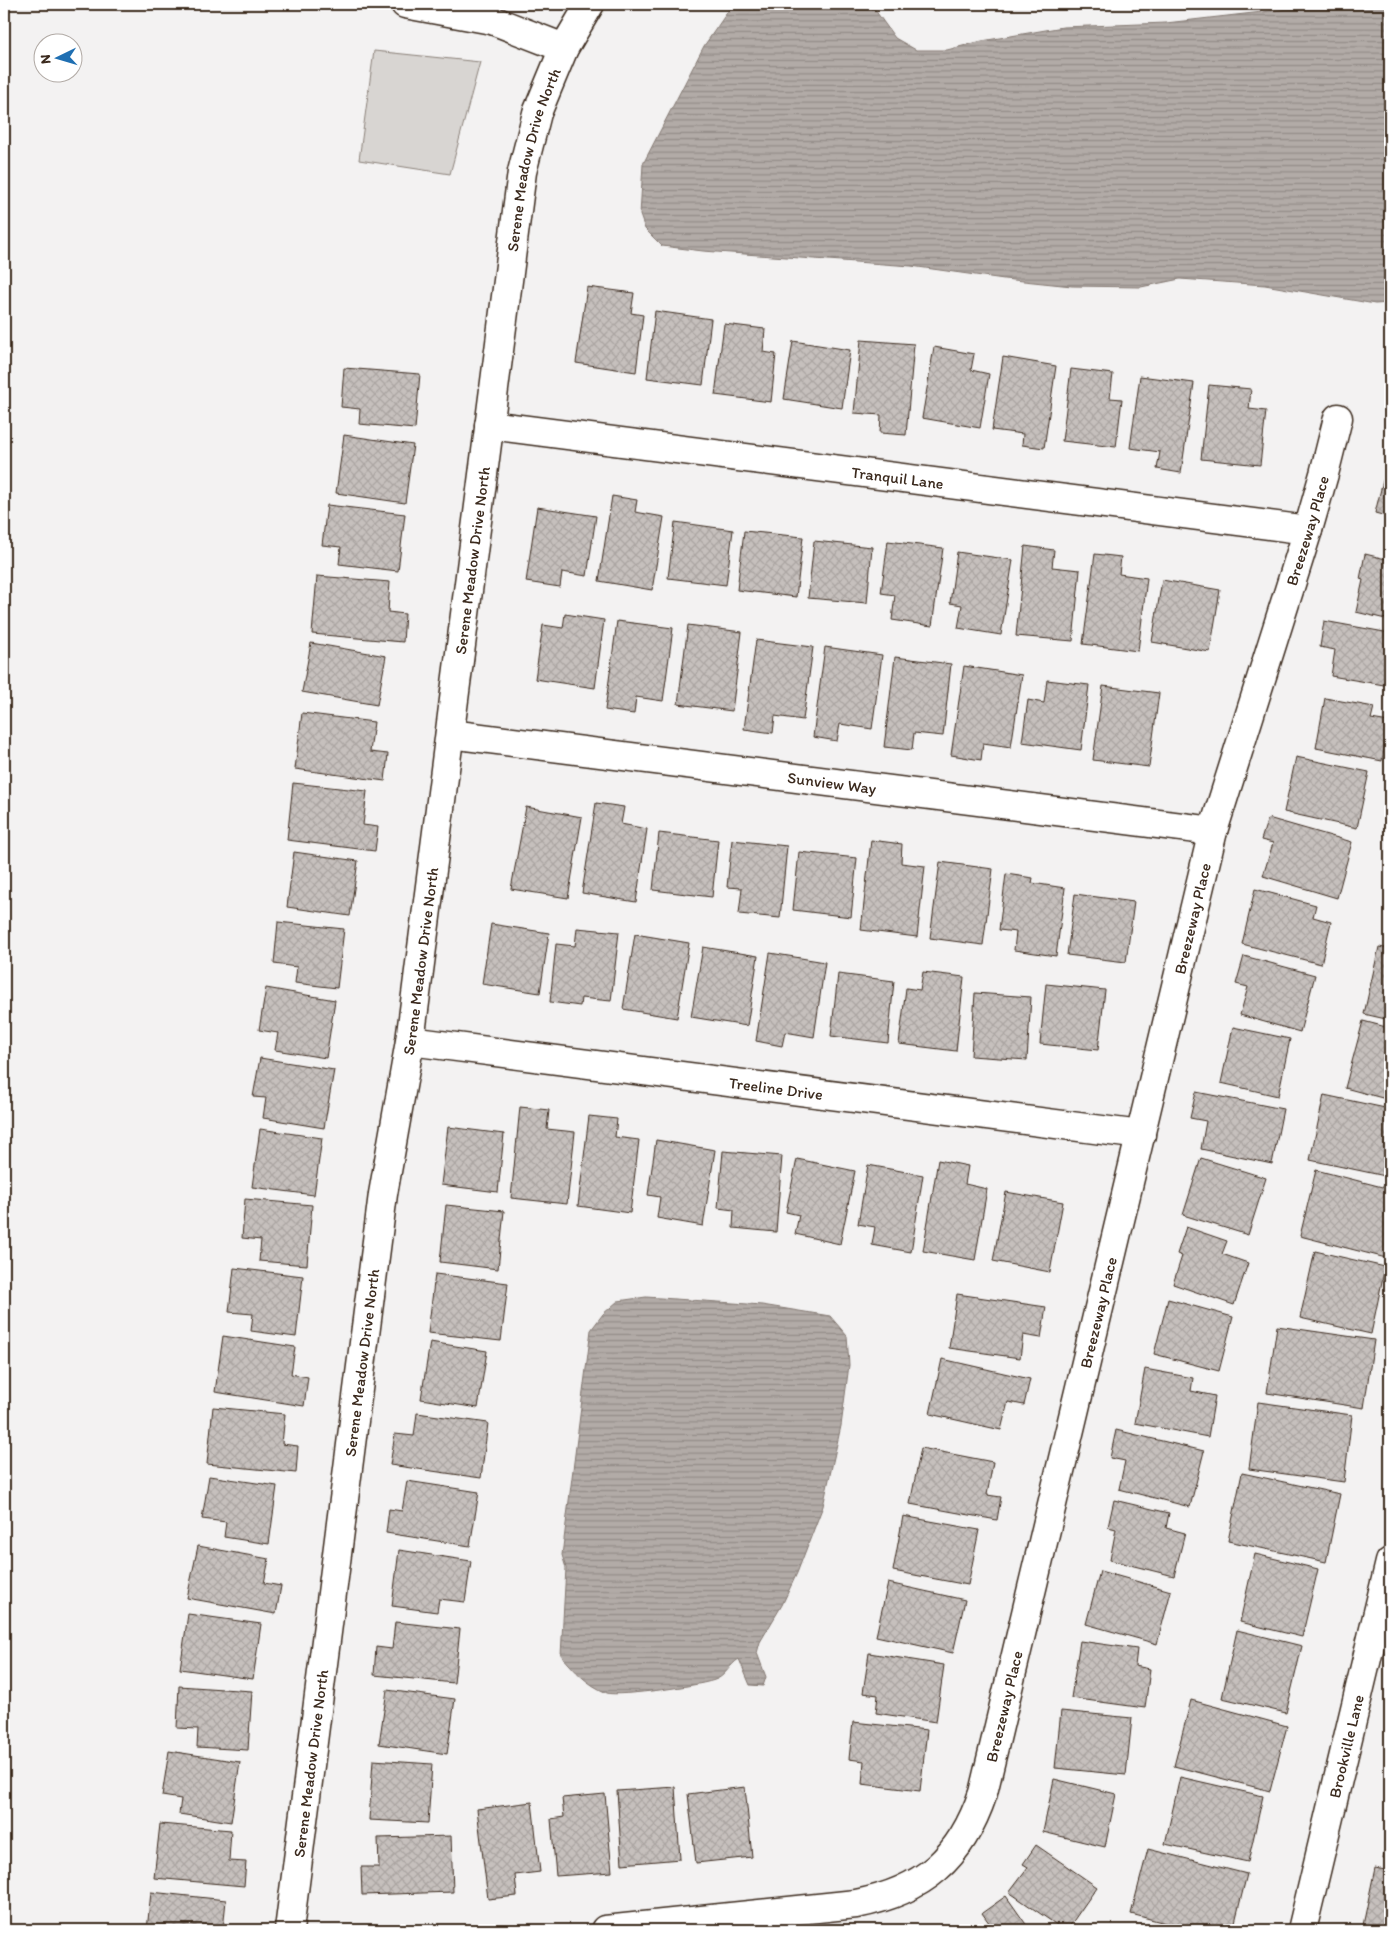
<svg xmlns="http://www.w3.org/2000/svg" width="1394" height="1934" font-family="Itim,sans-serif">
  <defs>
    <pattern id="water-rules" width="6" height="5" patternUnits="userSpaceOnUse" patternTransform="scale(1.25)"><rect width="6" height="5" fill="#b2aba7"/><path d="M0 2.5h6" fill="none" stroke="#928b87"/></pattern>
    <pattern id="building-cross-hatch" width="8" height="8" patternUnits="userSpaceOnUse" patternTransform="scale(1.25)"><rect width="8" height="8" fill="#c6c0bd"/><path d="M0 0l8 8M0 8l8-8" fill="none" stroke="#aba5a2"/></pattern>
  </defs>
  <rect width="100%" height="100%" fill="#f3f2f2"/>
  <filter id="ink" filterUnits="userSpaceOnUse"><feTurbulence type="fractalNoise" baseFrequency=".02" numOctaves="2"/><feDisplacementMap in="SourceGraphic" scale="10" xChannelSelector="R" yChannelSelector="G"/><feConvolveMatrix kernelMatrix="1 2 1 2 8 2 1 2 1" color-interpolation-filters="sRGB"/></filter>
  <g filter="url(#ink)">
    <path fill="#d8d5d2" stroke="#8a8078" d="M374 51 480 62 450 174 359 160Z"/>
    <g fill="url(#water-rules)" stroke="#827770">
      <path d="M733 4H866L875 10 895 38 916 50H947L982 41 1063 27 1166 23 1332 4H1390V303L1375 304 1265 285 1180 279 1141 287 1072 286 1004 279 911 266 703 251 662 246 645 229 640 215 643 164 704 46Z"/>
      <path d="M646 1297 762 1305 830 1316 847 1336 849 1365 841 1426 823 1506 797 1573 782 1605 760 1642 757 1653 766 1677 763 1686 750 1685 739 1659C730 1664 726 1675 717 1679 706 1685 617 1697 607 1693 586 1684 576 1672 561 1655L566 1568 562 1555 591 1330 603 1314 618 1301Z"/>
    </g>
    <g fill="url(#building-cross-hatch)" stroke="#3b2a1e">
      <path d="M587 287 634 293 631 313 643 315 636 372 576 363Z"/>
      <path d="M655 311 711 319 703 385 647 378Z"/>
      <path d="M724 324 765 329 763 352 776 354 771 402 715 395Z"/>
      <path d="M861 340 914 344 906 435 880 433 881 415 854 413Z"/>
      <path d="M793 341 850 350 842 408 784 399Z"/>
      <path d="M934 347 974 354 971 370 989 374 980 428 922 418Z"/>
      <path d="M1003 357 1056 366 1044 448 1022 445 1023 434 992 430Z"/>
      <path d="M344 368 420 374 415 429 359 424 360 409 341 407Z"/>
      <path d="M1071 369 1113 374 1110 398 1122 399 1116 447 1062 441Z"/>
      <path d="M1140 376 1194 383 1181 473 1157 469 1160 452 1130 448Z"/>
      <path d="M1209 385 1251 389 1249 409 1266 411 1260 465 1201 459Z"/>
      <path d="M344 435 413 445 405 503 336 493Z"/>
      <path d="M1387 465 1390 466V517L1375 513Z"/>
      <path d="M612 496 637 500 635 512 664 517 652 590 599 581Z"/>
      <path d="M327 505 405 514 398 571 339 564 341 547 322 545Z"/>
      <path d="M537 507 596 516 587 576 562 572 560 587 526 582Z"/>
      <path d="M675 522 733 530 726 585 668 578Z"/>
      <path d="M744 531 803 537 796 597 737 590Z"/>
      <path d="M814 541 872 547 867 603 808 598Z"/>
      <path d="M888 541 943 548 932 626 892 620 895 595 881 593Z"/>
      <path d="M1025 546 1054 550 1052 567 1080 570 1073 641 1016 636Z"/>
      <path d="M957 552 1013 560 1001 635 958 628 962 605 950 603Z"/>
      <path d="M1095 554 1121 557 1119 574 1147 578 1138 651 1083 644Z"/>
      <path d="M1365 554 1390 560V620L1356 612 1363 580 1360 579Z"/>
      <path d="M317 576 390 582 388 612 405 614 403 642 312 634Z"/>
      <path d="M1162 580 1220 590 1210 652 1152 642Z"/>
      <path d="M565 614 604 620 595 688 535 679 543 625 563 628Z"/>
      <path d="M617 621 673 628 663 701 636 697 634 714 605 710Z"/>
      <path d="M1324 621 1390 633V686L1331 676 1335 650 1320 647Z"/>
      <path d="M688 625 742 632 732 711 678 704Z"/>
      <path d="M756 640 813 647 803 720 775 716 773 733 744 729Z"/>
      <path d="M311 643 386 656 377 705 302 692Z"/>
      <path d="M825 647 882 655 872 729 840 724 837 741 813 737Z"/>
      <path d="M895 657 951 664 943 736 914 733 912 750 884 747Z"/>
      <path d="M964 666 1022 675 1011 747 983 743 981 760 951 755Z"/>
      <path d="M1047 680 1089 685 1081 750 1022 742 1028 700 1044 703Z"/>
      <path d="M1103 686 1159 693 1149 767 1093 760Z"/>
      <path d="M1325 698 1374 707 1371 719 1389 722 1382 761 1316 748Z"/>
      <path d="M302 713 374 722 370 752 388 754 385 781 295 769Z"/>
      <path d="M1296 757 1369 772 1357 828 1284 812Z"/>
      <path d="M293 783 367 791 363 825 378 827 375 851 287 840Z"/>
      <path d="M596 803 624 807 621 824 647 829 636 902 582 893Z"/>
      <path d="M526 807 582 817 568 898 511 889Z"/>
      <path d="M1268 818 1352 842 1337 898 1263 876 1273 843 1261 840Z"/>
      <path d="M659 833 718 840 712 897 653 890Z"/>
      <path d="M732 840 787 846 780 918 739 914 742 888 727 887Z"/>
      <path d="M871 840 902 844 901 863 925 866 917 937 861 930Z"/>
      <path d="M294 852 358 861 350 916 287 907Z"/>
      <path d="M799 852 857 858 851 917 793 910Z"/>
      <path d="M940 862 993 869 983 945 930 938Z"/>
      <path d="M1006 874 1033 878 1032 883 1065 888 1056 956 1014 950 1016 932 999 930Z"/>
      <path d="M1255 889 1316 905 1313 917 1331 922 1321 964 1242 944Z"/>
      <path d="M1075 894 1134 902 1126 962 1067 955Z"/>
      <path d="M278 922 344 929 337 988 295 983 297 967 274 964Z"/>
      <path d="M491 924 549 933 540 993 482 984Z"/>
      <path d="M577 928 619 932 611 1001 581 998 580 1006 550 1002 556 944 575 946Z"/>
      <path d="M635 934 689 943 677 1018 623 1009Z"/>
      <path d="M703 947 758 956 747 1026 691 1017Z"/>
      <path d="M1379 947 1390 949V1020L1364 1014Z"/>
      <path d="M770 953 825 962 814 1037 785 1032 782 1046 756 1041Z"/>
      <path d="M1244 956 1315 975 1300 1032 1240 1015 1248 987 1236 984Z"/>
      <path d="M923 972 964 977 956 1051 899 1044 906 988 920 990Z"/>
      <path d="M838 974 894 981 888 1043 831 1036Z"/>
      <path d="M1046 984 1105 990 1098 1050 1040 1044Z"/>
      <path d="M266 988 335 1000 326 1058 275 1050 278 1033 259 1030Z"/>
      <path d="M975 993 1031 997 1027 1060 971 1056Z"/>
      <path d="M1363 1021 1390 1028V1100L1345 1088Z"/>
      <path d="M1233 1027 1290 1039 1278 1096 1221 1083Z"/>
      <path d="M260 1058 334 1070 324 1128 263 1118 266 1098 253 1097Z"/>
      <path d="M1196 1092 1283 1109 1272 1164 1201 1149 1206 1121 1190 1118Z"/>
      <path d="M1324 1095 1390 1109V1177L1310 1160Z"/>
      <path d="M520 1107 549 1110 547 1129 575 1132 567 1204 511 1198Z"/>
      <path d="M589 1116 617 1119 615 1137 639 1140 630 1213 578 1206Z"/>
      <path d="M448 1127 504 1134 498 1192 441 1185Z"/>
      <path d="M260 1129 322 1138 314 1195 252 1187Z"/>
      <path d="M656 1140 715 1150 703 1226 657 1218 660 1197 648 1195Z"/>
      <path d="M723 1151 782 1156 776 1232 733 1228 734 1210 718 1208Z"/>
      <path d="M1201 1158 1266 1178 1248 1235 1183 1215Z"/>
      <path d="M797 1159 855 1171 840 1244 795 1234 799 1215 786 1212Z"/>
      <path d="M938 1160 968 1166 965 1184 987 1189 975 1260 923 1251Z"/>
      <path d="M868 1165 923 1175 911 1252 872 1245 875 1227 858 1224Z"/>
      <path d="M1316 1170 1390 1189V1259L1300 1236Z"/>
      <path d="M1006 1192 1063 1202 1050 1272 993 1261Z"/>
      <path d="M245 1199 312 1205 307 1265 259 1261 261 1240 242 1238Z"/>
      <path d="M446 1205 504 1211 498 1269 440 1262Z"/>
      <path d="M1186 1227 1227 1241 1222 1254 1248 1263 1234 1305 1173 1284 1182 1256 1177 1254Z"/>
      <path d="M1315 1251 1385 1267 1371 1334 1300 1318Z"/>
      <path d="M234 1268 303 1276 296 1337 251 1331 253 1314 229 1312Z"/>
      <path d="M435 1274 508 1283 501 1341 428 1333Z"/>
      <path d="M957 1294 1046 1307 1041 1338 1023 1335 1020 1358 949 1348Z"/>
      <path d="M1168 1299 1233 1317 1219 1371 1154 1354Z"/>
      <path d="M1277 1326 1374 1340 1364 1408 1267 1393Z"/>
      <path d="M223 1336 295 1347 291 1374 308 1377 304 1406 215 1392Z"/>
      <path d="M430 1342 487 1351 478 1408 421 1399Z"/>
      <path d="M942 1359 1030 1379 1024 1405 1008 1402 1001 1430 930 1414Z"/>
      <path d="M1145 1369 1193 1378 1191 1391 1215 1396 1208 1437 1135 1423Z"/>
      <path d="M1258 1402 1352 1415 1344 1482 1249 1469Z"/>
      <path d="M213 1407 285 1414 282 1444 298 1446 296 1473 207 1464Z"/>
      <path d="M417 1413 488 1423 481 1478 390 1465 395 1434 414 1436Z"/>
      <path d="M1116 1430 1204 1451 1190 1507 1119 1489 1125 1461 1110 1458Z"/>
      <path d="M921 1448 993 1462 987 1495 1001 1497 997 1520 910 1504Z"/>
      <path d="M1242 1473 1340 1494 1326 1562 1228 1541Z"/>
      <path d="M209 1476 277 1486 269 1544 224 1537 226 1522 202 1519Z"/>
      <path d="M407 1481 479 1492 470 1546 386 1533 389 1509 402 1511Z"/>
      <path d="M1114 1500 1169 1513 1166 1528 1185 1533 1174 1576 1110 1560 1116 1529 1108 1527Z"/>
      <path d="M903 1516 979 1530 968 1585 893 1571Z"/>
      <path d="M198 1546 269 1559 264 1583 281 1586 276 1614 187 1598Z"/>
      <path d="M399 1550 471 1561 465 1602 439 1599 437 1612 392 1606Z"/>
      <path d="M1255 1554 1318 1569 1302 1637 1240 1622Z"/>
      <path d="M1100 1571 1171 1591 1157 1644 1086 1624Z"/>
      <path d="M888 1583 965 1600 953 1653 876 1636Z"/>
      <path d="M188 1614 261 1624 253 1679 180 1669Z"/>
      <path d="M395 1622 460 1629 454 1683 374 1675 376 1647 392 1649Z"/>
      <path d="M1237 1630 1302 1646 1286 1713 1222 1698Z"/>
      <path d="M1080 1641 1137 1649 1135 1666 1150 1669 1145 1708 1071 1698Z"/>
      <path d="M869 1653 944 1665 936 1722 876 1713 878 1695 863 1693Z"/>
      <path d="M179 1686 252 1691 248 1750 197 1747 198 1729 177 1728Z"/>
      <path d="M387 1690 455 1699 447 1754 379 1744Z"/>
      <path d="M1191 1700 1287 1726 1270 1791 1174 1766Z"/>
      <path d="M1061 1711 1132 1718 1126 1775 1055 1768Z"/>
      <path d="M853 1722 927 1730 920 1791 862 1784 864 1761 849 1759Z"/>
      <path d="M169 1751 240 1762 231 1822 179 1814 181 1799 162 1796Z"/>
      <path d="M373 1760 432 1764 428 1823 369 1820Z"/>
      <path d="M1180 1777 1263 1796 1248 1862 1165 1844Z"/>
      <path d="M1054 1779 1116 1794 1105 1847 1043 1832Z"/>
      <path d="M675 1787 680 1859 622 1864 617 1791Z"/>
      <path d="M745 1787 752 1857 696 1863 688 1794Z"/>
      <path d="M605 1794 612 1872 556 1876 551 1819 564 1817 562 1798Z"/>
      <path d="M532 1802 540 1872 515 1875 517 1896 488 1899 477 1809Z"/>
      <path d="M160 1824 231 1830 229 1861 246 1862 244 1886 154 1878Z"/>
      <path d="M1390 1824V1860L1383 1859Z"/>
      <path d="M451 1836 453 1892 362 1895 361 1867H379L378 1838Z"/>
      <path d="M1036 1845 1097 1887 1067 1930H1064L1009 1892 1028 1867 1023 1864Z"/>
      <path d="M1148 1849 1247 1874 1233 1930H1192L1131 1914Z"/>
      <path d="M1375 1868 1390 1871V1930H1362Z"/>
      <path d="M151 1892 226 1900 223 1930H147Z"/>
      <path d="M1006 1896 1030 1930H987L992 1927 982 1913Z"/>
    </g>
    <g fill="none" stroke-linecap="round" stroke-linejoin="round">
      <g stroke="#3b2a1e" stroke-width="31">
        <g id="minor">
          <path d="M405 4 492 20 564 48"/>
          <path id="s1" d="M489 425 1308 530"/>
          <path id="s2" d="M450 734 1213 831"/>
          <path id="s3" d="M410 1041 1141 1135"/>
          <path id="s4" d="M289 1930 383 1194 410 1041 522 172 537 113 564 48 590 4"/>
          <path id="s5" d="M605 1930 856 1904C923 1891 961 1859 983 1793L1213 831 1308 530 1324 474 1338 418"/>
          <path id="s6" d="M1302 1930 1390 1562"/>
        </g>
      </g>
      <use href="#minor" stroke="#fff" stroke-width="28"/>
    </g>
  </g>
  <g text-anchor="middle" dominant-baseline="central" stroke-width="5" stroke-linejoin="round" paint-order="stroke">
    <g font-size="16" fill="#3b2a1e" stroke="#fff">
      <text stroke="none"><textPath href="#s4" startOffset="1788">Serene Meadow Drive North</textPath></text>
      <text stroke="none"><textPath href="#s1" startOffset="412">Tranquil Lane</textPath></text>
      <text stroke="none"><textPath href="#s5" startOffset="1735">Breezeway Place</textPath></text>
      <text stroke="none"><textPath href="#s4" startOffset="1382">Serene Meadow Drive North</textPath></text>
      <text stroke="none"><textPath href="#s2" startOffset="385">Sunview Way</textPath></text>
      <text stroke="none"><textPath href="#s5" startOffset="1330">Breezeway Place</textPath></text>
      <text stroke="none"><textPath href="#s4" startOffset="978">Serene Meadow Drive North</textPath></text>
      <text stroke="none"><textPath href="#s3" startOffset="369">Treeline Drive</textPath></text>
      <text stroke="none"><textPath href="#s5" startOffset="925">Breezeway Place</textPath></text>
      <text stroke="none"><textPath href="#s4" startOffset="572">Serene Meadow Drive North</textPath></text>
      <text stroke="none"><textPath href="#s5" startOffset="520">Breezeway Place</textPath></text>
      <text stroke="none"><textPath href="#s6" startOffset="189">Brookville Lane</textPath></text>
      <text stroke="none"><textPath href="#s4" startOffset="168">Serene Meadow Drive North</textPath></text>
    </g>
  </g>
  <rect width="1394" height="1934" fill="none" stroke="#fff" stroke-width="20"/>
  <rect x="10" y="10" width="1374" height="1914" fill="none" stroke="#3b2a1e" stroke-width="2" filter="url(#ink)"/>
  <g transform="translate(58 58) rotate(265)"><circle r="24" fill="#ffffff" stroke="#b1aaa5"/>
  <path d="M0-4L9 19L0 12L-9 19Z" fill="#1f6fb2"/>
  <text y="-8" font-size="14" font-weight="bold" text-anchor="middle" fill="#3b2a1e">N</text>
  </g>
</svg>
